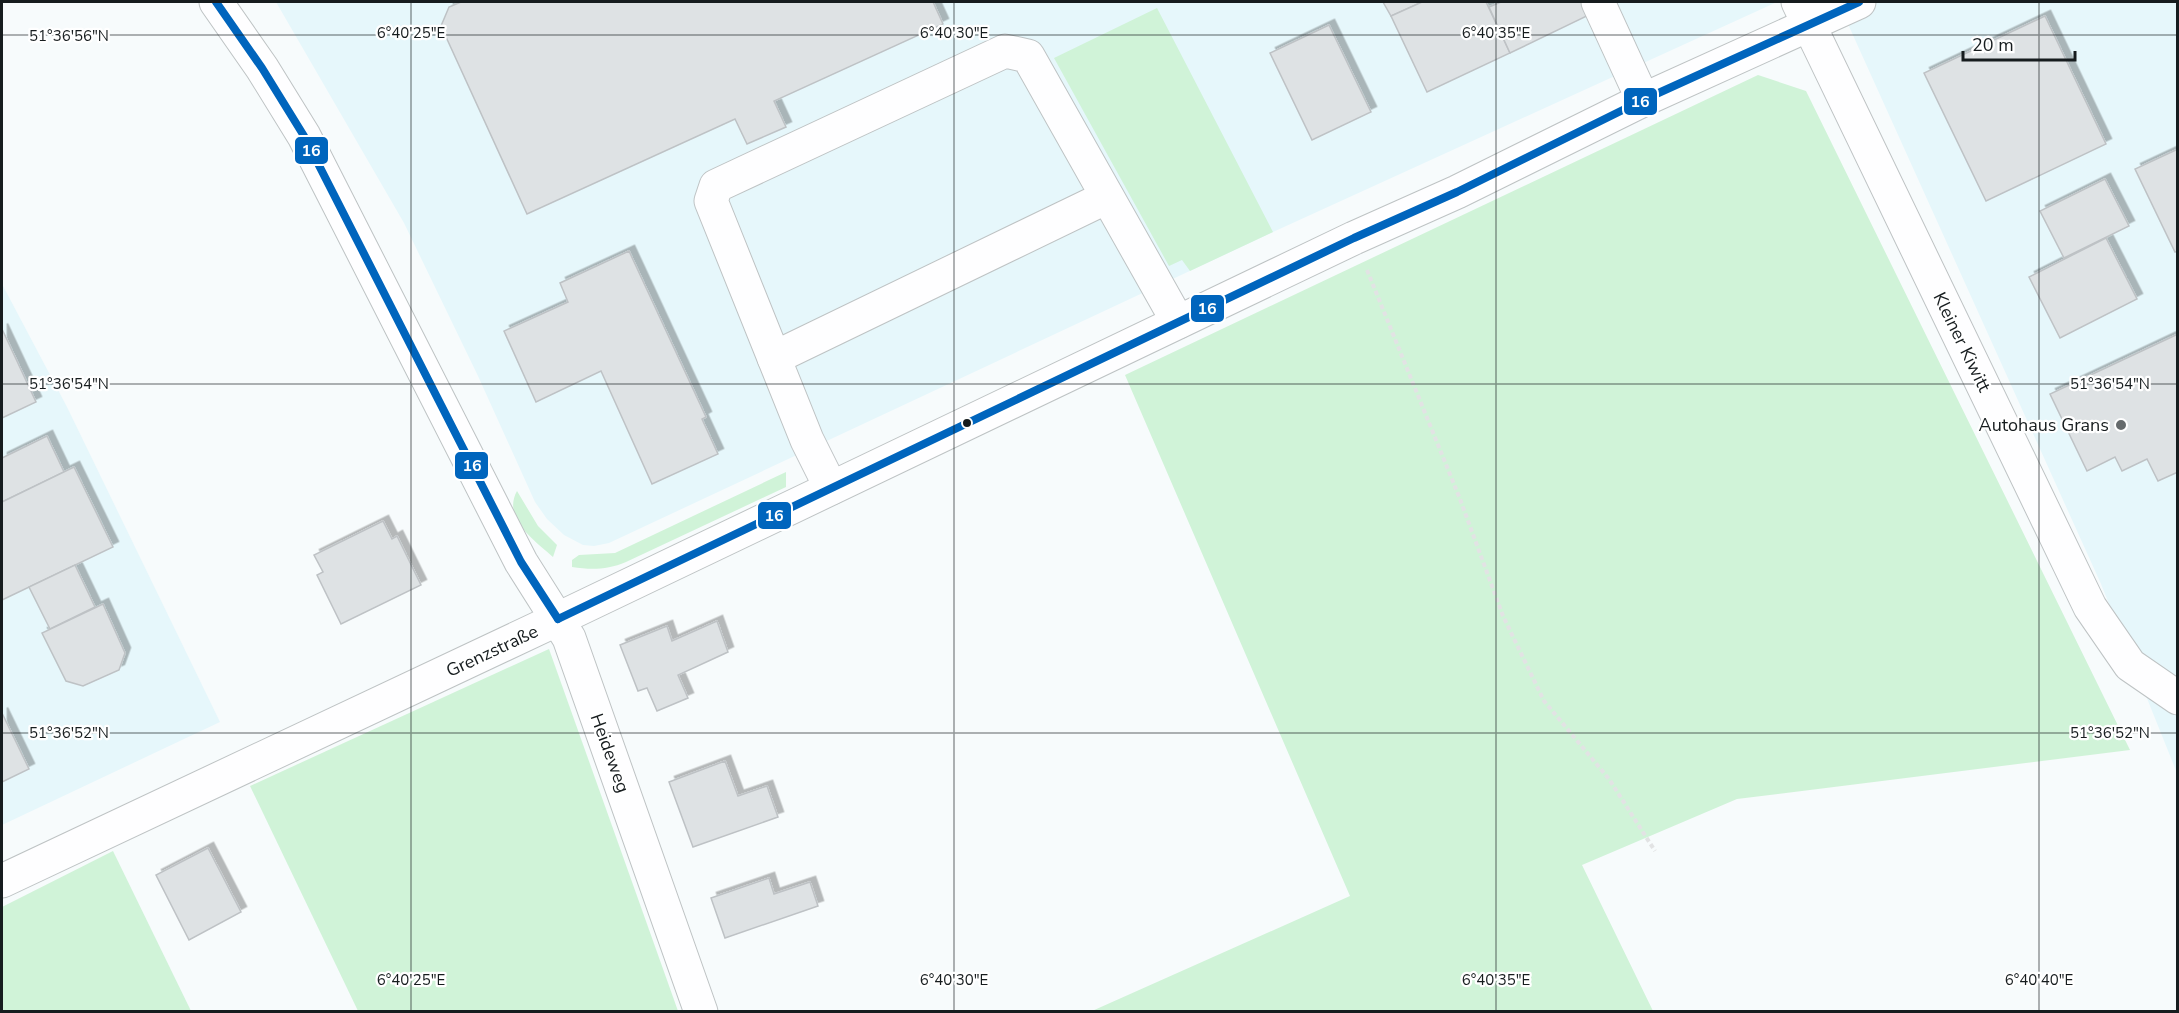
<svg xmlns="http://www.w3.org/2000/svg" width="2179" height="1013" font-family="'Nunito Sans',sans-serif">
  <defs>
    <filter id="shadow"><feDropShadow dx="5.5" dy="-5.5" stdDeviation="0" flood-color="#0004"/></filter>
  </defs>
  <rect width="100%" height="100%" fill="#f7fbfc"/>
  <g fill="#e6f7fb">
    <path d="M276 2H1777L1273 232 609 543 594 546 583 545 564 535 547 519 535 502 478 376 404 223Z"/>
    <path d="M1838 2H2177V773L2101 584Z"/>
    <path d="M2 284 67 407 220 722 2 825Z"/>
  </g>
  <g fill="#d0f3d8">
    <path d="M1157 8 1273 232 1190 271 1182 260 1169 266 1054 58Z"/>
    <path d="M1758 75 1806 91 2130 750 1737 799 1582 865 1653 1011H1092L1350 896 1125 375Z"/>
    <path d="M786 472V487L626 562C607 570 591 570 572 567V560L579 555 615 553Z"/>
    <path d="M517 491 538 526 557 545 553 557C534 540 502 518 517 491Z"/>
    <path d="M549 649 678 1011H358L250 786Z"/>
    <path d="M113 851 191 1011H2V907Z"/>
  </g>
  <g fill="#dee2e4" stroke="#bec2c5" stroke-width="1.5" filter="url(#shadow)">
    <path d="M461 2H933L943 24 774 101 786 127 747 144 735 119 527 214 441 26 449 7Z"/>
    <path d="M1383 2H1422L1391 16Z"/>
    <path d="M1422 2H1486L1510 53 1427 92 1391 16Z"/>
    <path d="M1501 2H1586L1591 14 1510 53 1489 7Z"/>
    <path d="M2045 16 2106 144 1986 201 1924 73Z"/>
    <path d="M1329 25 1371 112 1312 140 1270 53Z"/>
    <path d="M2178 149V251L2175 252 2135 169Z"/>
    <path d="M2105 179 2129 226 2064 258 2040 211Z"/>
    <path d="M2106 238 2137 299 2060 338 2029 277Z"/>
    <path d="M629 251 706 417 702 419 718 454 652 484 601 371 536 402 504 331 568 302 560 283Z"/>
    <path d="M2 329 36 402 2 418Z"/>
    <path d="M2178 334V472L2158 481 2147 459 2122 471 2115 457 2087 471 2050 394Z"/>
    <path d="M47 436 64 472 2 502V458Z"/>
    <path d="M74 467 113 547 2 600V502Z"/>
    <path d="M383 521 392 539 397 536 421 585 341 624 317 575 323 572 314 555Z"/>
    <path d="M75 565 95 607 50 629 29 587Z"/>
    <path d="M103 604 125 653 119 670 83 686 66 681 42 633Z"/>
    <path d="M717 621 728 652 678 675 688 698 657 711 647 688 638 691 620 645 667 626 672 641Z"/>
    <path d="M2 713 29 769 2 782Z"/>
    <path d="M725 761 738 796 767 786 778 817 693 847 669 782Z"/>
    <path d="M208 848 241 912 189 940 156 875Z"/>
    <path d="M769 878 774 894 810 882 818 906 725 938 711 898Z"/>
  </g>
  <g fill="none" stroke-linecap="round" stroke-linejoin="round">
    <g stroke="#bec3c4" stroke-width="35">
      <g id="minor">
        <path d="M216 2 262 68 304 136 521 562 569 638 701 1012"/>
        <path d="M1598 2 1643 100"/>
        <path d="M1798 2 2090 607 2130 665 2178 698"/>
        <path d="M774 358 1107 197"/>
        <path d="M831 488 807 440 711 201 716 186 1005 51 1028 56 1178 322"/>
        <path d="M2 881 558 619 1354 238 1457 192 1643 100 1859 2"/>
      </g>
    </g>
    <path stroke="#e2e3e4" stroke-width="4" stroke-dasharray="4.5 3" stroke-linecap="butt" d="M1367 270 1460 499 1503 616 1544 701 1609 779 1655 851"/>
    <use href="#minor" stroke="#fefeff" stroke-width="33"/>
    <g stroke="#fff" stroke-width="12">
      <g id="bus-1">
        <path d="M216 2 262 68 304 136 521 562 558 619"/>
        <path d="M558 619 1354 238 1457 192 1643 100 1859 2"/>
      </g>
    </g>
    <use href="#bus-1" stroke="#0065bd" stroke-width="8"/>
  </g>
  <path fill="none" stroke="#161c1e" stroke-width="1.5" stroke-opacity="0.45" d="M411 2V1012M954 2V1012M1496 2V1012M2039 2V1012M2 35H2178M2 384H2178M2 733H2178"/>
  <circle fill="#161c1e" stroke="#fff" stroke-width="2" cx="967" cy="423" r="5"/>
  <circle fill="#656a6c" stroke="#fff" stroke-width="2" cx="2121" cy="425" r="6"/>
  <g text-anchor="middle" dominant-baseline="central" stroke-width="4.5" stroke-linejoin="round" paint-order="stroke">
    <g font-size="18" fill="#161c1e" stroke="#fff">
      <text transform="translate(1962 342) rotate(64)">Kleiner Kiwitt</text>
      <text transform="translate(492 651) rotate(-25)">Grenzstraße</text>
      <text transform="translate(610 753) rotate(70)">Heideweg</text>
    </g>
    <g font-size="18" fill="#161c1e" stroke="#fff" text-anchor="end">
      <text x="2109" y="425">Autohaus Grans</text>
    </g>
  </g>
  <g font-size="15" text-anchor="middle" fill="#161c1e" stroke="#fff" stroke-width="4.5" stroke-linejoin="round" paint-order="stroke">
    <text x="411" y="38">6°40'25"E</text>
    <text x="954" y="38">6°40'30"E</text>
    <text x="1496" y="38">6°40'35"E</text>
    <text x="69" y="41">51°36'56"N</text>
    <text x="69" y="389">51°36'54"N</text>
    <text x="2110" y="389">51°36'54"N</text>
    <text x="69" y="738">51°36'52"N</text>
    <text x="2110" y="738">51°36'52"N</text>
    <text x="411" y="985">6°40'25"E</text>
    <text x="954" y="985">6°40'30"E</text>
    <text x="1496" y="985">6°40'35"E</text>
    <text x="2039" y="985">6°40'40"E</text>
  </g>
  <g stroke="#fff" stroke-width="2">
    <rect x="1623" y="87" width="35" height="29" rx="6" fill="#0065bd"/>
    <rect x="294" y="136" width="35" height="29" rx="6" fill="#0065bd"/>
    <rect x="1190" y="294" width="35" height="29" rx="6" fill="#0065bd"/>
    <rect x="454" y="451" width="35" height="29" rx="6" fill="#0065bd"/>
    <rect x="757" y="501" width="35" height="29" rx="6" fill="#0065bd"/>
  </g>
  <g font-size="16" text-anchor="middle" font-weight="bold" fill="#fff">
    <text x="1640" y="107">16</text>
    <text x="311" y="156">16</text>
    <text x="1207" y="314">16</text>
    <text x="472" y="471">16</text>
    <text x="774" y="521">16</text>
  </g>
  <rect width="2179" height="1013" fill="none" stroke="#161c1e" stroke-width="6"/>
  <path d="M1963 51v9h112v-9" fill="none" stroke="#161c1e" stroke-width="3"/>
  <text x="1972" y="51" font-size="18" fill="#161c1e" stroke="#ffffff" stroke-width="4.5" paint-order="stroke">20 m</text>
</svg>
